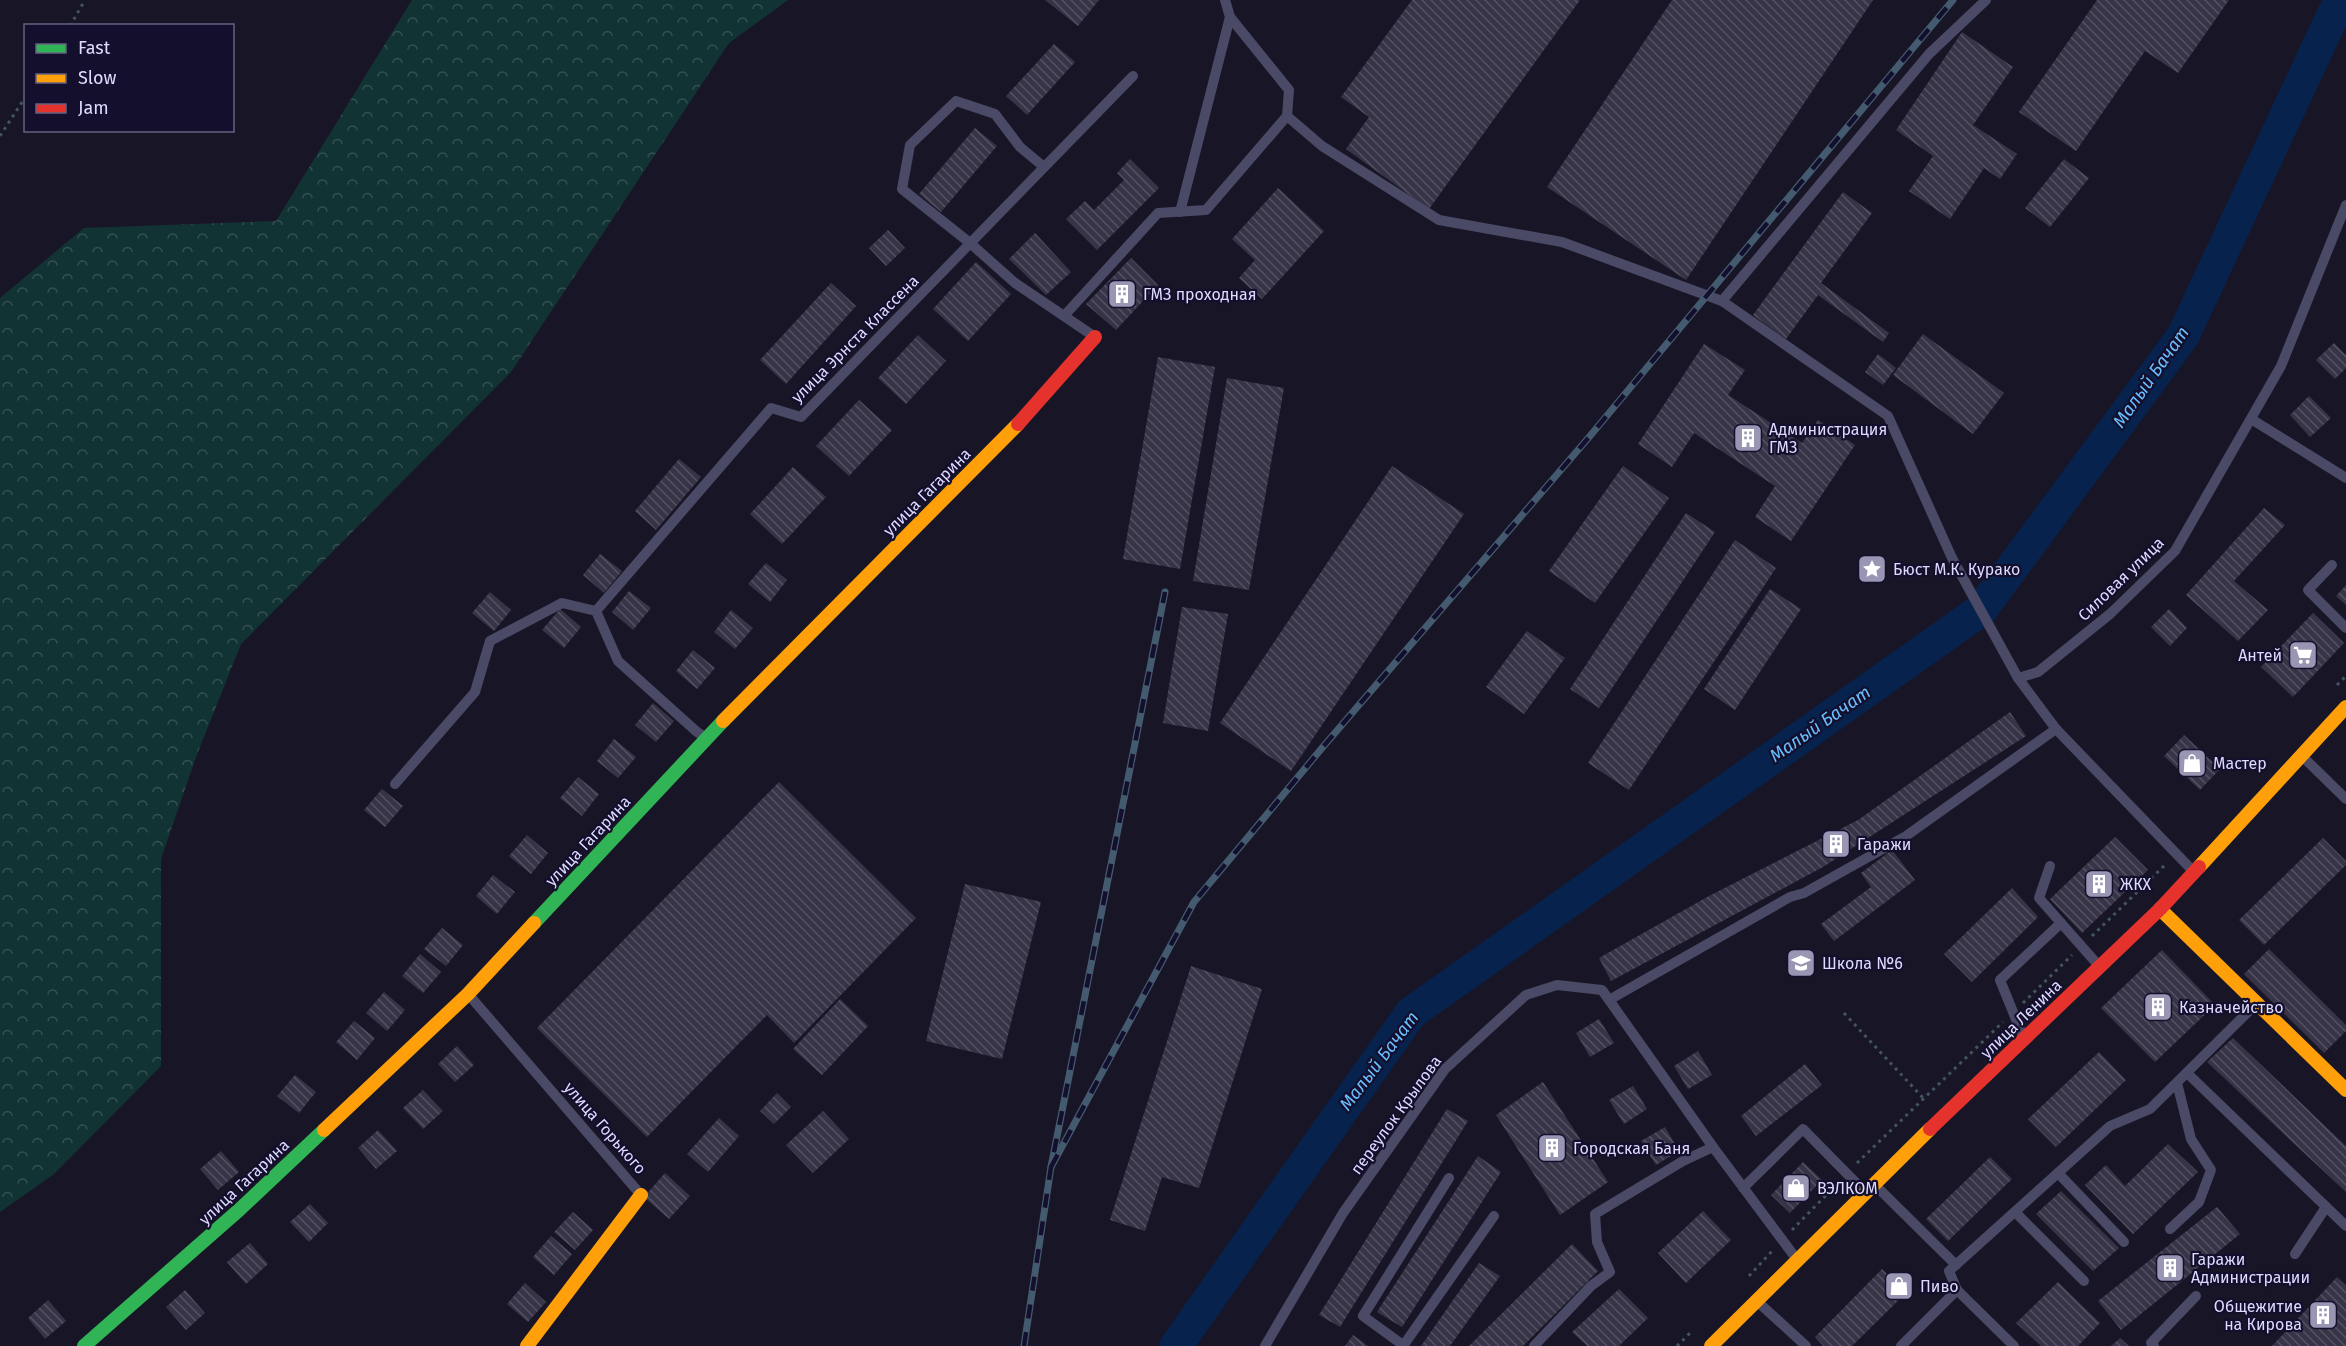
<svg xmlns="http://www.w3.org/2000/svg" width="2346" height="1346" font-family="'Fira Sans',sans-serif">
  <defs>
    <pattern id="forest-crowns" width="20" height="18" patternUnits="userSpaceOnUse" patternTransform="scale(1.5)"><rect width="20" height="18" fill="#123334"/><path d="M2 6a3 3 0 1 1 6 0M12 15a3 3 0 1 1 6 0" fill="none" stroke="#345052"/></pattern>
    <pattern id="building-back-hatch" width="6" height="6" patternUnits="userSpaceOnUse" patternTransform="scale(1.5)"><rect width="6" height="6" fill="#373447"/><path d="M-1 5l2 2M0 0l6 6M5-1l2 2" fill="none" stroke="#545163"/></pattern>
  </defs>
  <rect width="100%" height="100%" fill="#181626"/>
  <path fill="url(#forest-crowns)" d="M412 0H788L729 43 511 372 241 644 196 757 161 859V1066L54 1174 0 1212V298L84 228 276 221Z"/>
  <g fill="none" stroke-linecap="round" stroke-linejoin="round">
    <path stroke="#07224c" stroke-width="33" d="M1176 1346 1411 1013 1981 610 2183 336 2340 0"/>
  </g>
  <g fill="url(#building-back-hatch)">
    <path d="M1045 0H1099L1078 26Z"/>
    <path d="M1412 0H1580L1429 209 1346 149 1369 117 1341 97Z"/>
    <path d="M1672 0H1873L1686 280 1547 187Z"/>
    <path d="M2097 0H2229L2178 73 2145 51 2076 151 2019 112Z"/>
    <path d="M1962 32 2013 67 1973 125 2017 154 2000 179 1984 168 1950 219 1909 191 1933 156 1896 130Z"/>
    <path d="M1054 44 1075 62 1027 115 1006 96Z"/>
    <path d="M975 128 997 146 941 212 919 194Z"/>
    <path d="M1130 159 1159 188 1097 250 1066 219 1085 201 1094 210 1124 180 1117 173Z"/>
    <path d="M2064 159 2089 178 2050 227 2025 208Z"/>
    <path d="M1278 188 1324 231 1262 299 1239 278 1255 260 1232 239Z"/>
    <path d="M1843 192 1872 213 1821 283 1889 333 1883 342 1818 295 1786 339 1753 315Z"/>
    <path d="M888 230 905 248 886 266 869 248Z"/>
    <path d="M1035 233 1071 272 1046 295 1009 259Z"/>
    <path d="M1131 258 1158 285 1116 330 1086 304Z"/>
    <path d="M976 262 1011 294 968 341 933 309Z"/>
    <path d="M831 283 856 306 786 384 760 360Z"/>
    <path d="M1923 334 2004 393 1973 434 1893 375Z"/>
    <path d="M918 335 946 361 906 404 878 378Z"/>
    <path d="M2334 343 2346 355V368L2335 379 2316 360Z"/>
    <path d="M1704 344 1745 370 1728 395 1802 443 1818 420 1855 445 1791 541 1755 517 1775 486 1694 433 1672 467 1638 444Z"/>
    <path d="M1878 354 1896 368 1883 385 1865 372Z"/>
    <path d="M1158 357 1215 367 1180 569 1123 559Z"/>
    <path d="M1227 378 1284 388 1249 590 1193 581Z"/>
    <path d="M2309 396 2331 418 2310 437 2290 415Z"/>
    <path d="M859 400 892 430 849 476 816 446Z"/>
    <path d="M679 459 701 477 656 530 635 511Z"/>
    <path d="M1392 466 1464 514 1291 771 1220 723Z"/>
    <path d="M1623 466 1669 498 1595 603 1549 571Z"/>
    <path d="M793 467 826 497 782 544 750 514Z"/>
    <path d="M2264 508 2285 525 2234 581 2268 610 2238 641 2186 595Z"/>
    <path d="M1686 513 1715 532 1599 708 1570 689Z"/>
    <path d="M1735 540 1776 568 1629 790 1588 763Z"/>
    <path d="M600 554 622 571 604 593 583 575Z"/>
    <path d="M766 563 787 580 770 602 748 584Z"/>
    <path d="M2346 585V605L2336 596Z"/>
    <path d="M1770 589 1801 609 1735 710 1704 689Z"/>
    <path d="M629 591 651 608 633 630 612 612Z"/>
    <path d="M490 592 511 610 494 631 472 613Z"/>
    <path d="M1182 607 1228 614 1208 731 1163 723Z"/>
    <path d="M560 609 581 627 564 648 542 630Z"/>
    <path d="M2169 609 2187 628 2170 646 2151 627Z"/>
    <path d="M731 610 753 628 735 649 714 632Z"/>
    <path d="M2313 613 2344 643 2293 697 2261 667Z"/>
    <path d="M1527 631 1565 658 1524 714 1486 687Z"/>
    <path d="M693 650 715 668 697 689 676 671Z"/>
    <path d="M653 703 674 721 656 742 635 725Z"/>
    <path d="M2010 712 2026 736 1823 867 1611 981 1599 958 1709 896 1858 820Z"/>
    <path d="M2184 735 2220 769 2200 790 2164 756Z"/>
    <path d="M614 739 636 757 618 778 597 761Z"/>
    <path d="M578 777 599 794 582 816 560 798Z"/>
    <path d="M779 782 916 918 794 1043 767 1015 647 1137 537 1028Z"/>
    <path d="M382 789 403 806 385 827 364 810Z"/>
    <path d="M527 835 548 853 531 874 509 856Z"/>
    <path d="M2115 837 2148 870 2082 933 2050 899Z"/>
    <path d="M2323 838 2346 861V865L2264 945 2239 920Z"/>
    <path d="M1892 850 1915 880 1834 941 1821 924 1871 887 1861 873Z"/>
    <path d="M493 875 515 892 497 914 476 896Z"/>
    <path d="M965 884 1041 902 1002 1059 926 1041Z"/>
    <path d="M2012 888 2038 917 1972 982 1944 954Z"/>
    <path d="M442 928 463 945 446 966 424 949Z"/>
    <path d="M2269 949 2346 1025V1031L2324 1053 2244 974Z"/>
    <path d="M2162 950 2215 1005 2155 1062 2101 1008Z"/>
    <path d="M420 954 441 972 423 993 402 976Z"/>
    <path d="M1191 966 1262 989 1199 1188 1162 1177 1145 1231 1110 1220Z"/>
    <path d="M384 992 405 1010 387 1031 366 1013Z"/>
    <path d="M840 999 868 1026 822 1075 793 1049Z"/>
    <path d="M1599 1019 1614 1043 1590 1057 1576 1033Z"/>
    <path d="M354 1021 375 1038 357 1060 336 1042Z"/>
    <path d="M2233 1038 2346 1146V1192L2207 1062Z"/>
    <path d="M457 1046 474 1065 455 1082 438 1064Z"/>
    <path d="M1698 1051 1712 1075 1688 1089 1674 1066Z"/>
    <path d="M2099 1052 2126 1080 2056 1147 2028 1119Z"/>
    <path d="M1805 1064 1822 1085 1756 1136 1741 1116Z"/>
    <path d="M295 1075 316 1092 299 1113 277 1096Z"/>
    <path d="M1543 1082 1608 1182 1560 1215 1496 1115Z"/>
    <path d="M1633 1086 1647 1109 1624 1124 1609 1100Z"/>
    <path d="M423 1090 443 1111 423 1129 403 1108Z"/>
    <path d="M777 1093 791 1107 774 1124 760 1111Z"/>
    <path d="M1447 1109 1468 1121 1340 1327 1319 1315Z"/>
    <path d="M823 1111 849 1139 813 1173 786 1145Z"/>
    <path d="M719 1118 739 1136 708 1172 687 1154Z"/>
    <path d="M1665 1127 1679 1151 1656 1165 1641 1141Z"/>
    <path d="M378 1130 397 1151 376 1169 358 1148Z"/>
    <path d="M2168 1144 2198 1172 2133 1234 2085 1185 2106 1165 2125 1186Z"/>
    <path d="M221 1151 239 1172 218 1190 200 1169Z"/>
    <path d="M1478 1156 1501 1172 1402 1327 1377 1312Z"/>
    <path d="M1990 1157 2012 1179 1948 1241 1926 1219Z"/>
    <path d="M1803 1162 1822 1180 1790 1213 1771 1195Z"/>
    <path d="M665 1173 690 1196 669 1219 644 1197Z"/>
    <path d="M2061 1191 2119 1248 2093 1271 2036 1214Z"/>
    <path d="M310 1204 328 1223 309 1242 290 1222Z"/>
    <path d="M2217 1207 2240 1234 2121 1330 2098 1301Z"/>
    <path d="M1703 1211 1731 1240 1686 1283 1658 1253Z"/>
    <path d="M573 1212 593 1230 575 1250 554 1232Z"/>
    <path d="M551 1236 572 1254 554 1275 533 1257Z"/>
    <path d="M250 1243 268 1264 246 1284 227 1262Z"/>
    <path d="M1572 1244 1598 1271 1523 1346H1469Z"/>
    <path d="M1479 1263 1500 1276 1450 1346H1421Z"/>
    <path d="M1882 1269 1906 1293 1852 1346H1823L1815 1337Z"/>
    <path d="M2337 1277 2346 1285V1346H2272Z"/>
    <path d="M2058 1282 2100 1323 2078 1346H2041L2016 1323Z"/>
    <path d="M525 1283 546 1302 528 1322 507 1304Z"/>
    <path d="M1619 1289 1648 1318 1619 1346H1587L1572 1332Z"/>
    <path d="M185 1290 205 1313 186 1330 166 1307Z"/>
    <path d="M48 1300 66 1321 45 1339 28 1318Z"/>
    <path d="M1353 1335 1368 1346H1345Z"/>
    <path d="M2120 1338 2129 1346H2111Z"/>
  </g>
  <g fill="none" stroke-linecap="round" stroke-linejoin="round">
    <g stroke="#435364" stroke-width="3" stroke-dasharray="3 4.5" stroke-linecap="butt">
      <path d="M70 26 85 0"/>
      <path d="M0 136 26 96"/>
      <path d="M2337 685 2346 676"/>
      <path d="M2092 936 2167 863"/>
      <path d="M2023 1003 2072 955"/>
      <path d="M1844 1013 1924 1099"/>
      <path d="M1857 1163 2003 1022"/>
      <path d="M1792 1230 1838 1183"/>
      <path d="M1749 1276 1773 1250"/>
      <path d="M1677 1346 1690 1333"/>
    </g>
    <g stroke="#4a4a67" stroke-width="10">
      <path d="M1225 0 1230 17"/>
      <path d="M1986 0 1929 54 1722 301 1888 416 1952 558 2018 678"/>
      <path d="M1044 167 1020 147 995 114 956 101 910 145 902 189 970 243 1015 283 1095 337"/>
      <path d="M1180 212 1230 17 1289 90 1287 116"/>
      <path d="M1064 316 1158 213 1206 210 1287 116 1322 146 1439 220 1562 242 1722 301"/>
      <path d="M2251 419 2346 478"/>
      <path d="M2332 565 2308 590 2346 628"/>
      <path d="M705 737 697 732 618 661 596 611 771 408 801 417 1133 76"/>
      <path d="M2302 756 2346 799"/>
      <path d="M395 784 475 692 490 641 562 603 596 611"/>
      <path d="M2050 866 2039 898 2099 966"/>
      <path d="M2193 871 2056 729 2018 678 2038 672 2110 614 2175 551 2281 366 2346 205"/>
      <path d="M469 995 641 1195"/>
      <path d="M1609 1000 1790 897 1804 893 1906 836 2056 729"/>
      <path d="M2024 1039 2000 980 2061 923"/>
      <path d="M2187 1073 2346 1226"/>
      <path d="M2058 1173 2124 1242"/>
      <path d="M1875 1185 1956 1265"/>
      <path d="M1743 1188 1803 1129 1864 1191"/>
      <path d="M2015 1212 2084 1281"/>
      <path d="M2170 1229 2199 1202 2211 1170 2191 1139 2177 1083"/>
      <path d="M2295 1254 2326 1207"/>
      <path d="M1957 1290 2014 1346"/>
      <path d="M1758 1302 1806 1346"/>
      <path d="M1403 1345 1363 1316 1449 1178"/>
      <path d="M1265 1346 1343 1213 1445 1069 1526 995 1557 985 1602 990 1713 1147 1798 1261"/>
      <path d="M1403 1346 1494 1216"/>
      <path d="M1534 1346 1591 1286 1610 1272 1597 1242 1595 1214 1683 1161 1713 1147"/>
      <path d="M1901 1346 1957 1290 1949 1271 2110 1126 2150 1109 2257 1003"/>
      <path d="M2154 1346 2151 1343 2196 1296"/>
    </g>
    <g stroke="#30b455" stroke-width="14">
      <path d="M534 923 723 721"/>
      <path d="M84 1346 239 1210 324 1130"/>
    </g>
    <g stroke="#ff9f0a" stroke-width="14">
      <path d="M723 721 1018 424"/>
      <path d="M2199 867 2346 707"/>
      <path d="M2160 909 2346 1090"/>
      <path d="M324 1130 468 994 534 923"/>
      <path d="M527 1346 641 1195"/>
      <path d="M1711 1346 1930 1129"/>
    </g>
    <g stroke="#e5322d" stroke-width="14">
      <path d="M1018 424 1095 337"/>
      <path d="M1930 1129 2160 909 2199 867"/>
    </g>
    <g stroke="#445b6f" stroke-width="7">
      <g id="rail">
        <path d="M1051 1167 1194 902 1322 748 1590 436 1953 0"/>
        <path d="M1024 1346 1051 1167 1165 592"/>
      </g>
    </g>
    <use href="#rail" stroke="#130f2d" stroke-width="4.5" stroke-dasharray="14" stroke-linecap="butt"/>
  </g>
  <defs>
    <g id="building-square" transform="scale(1.5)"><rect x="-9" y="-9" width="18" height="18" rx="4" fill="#9996b3" stroke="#130f2d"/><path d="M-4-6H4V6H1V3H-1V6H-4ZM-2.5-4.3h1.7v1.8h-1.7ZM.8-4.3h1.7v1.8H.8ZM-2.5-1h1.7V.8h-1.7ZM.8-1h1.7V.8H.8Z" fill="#fff"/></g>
    <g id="sight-square" transform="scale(1.5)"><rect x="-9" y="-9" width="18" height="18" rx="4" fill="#9996b3" stroke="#130f2d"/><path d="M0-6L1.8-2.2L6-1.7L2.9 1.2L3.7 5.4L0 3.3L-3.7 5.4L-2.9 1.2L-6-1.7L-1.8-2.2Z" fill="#fff"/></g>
    <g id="supermarket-square" transform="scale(1.5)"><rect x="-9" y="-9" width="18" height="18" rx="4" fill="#9996b3" stroke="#130f2d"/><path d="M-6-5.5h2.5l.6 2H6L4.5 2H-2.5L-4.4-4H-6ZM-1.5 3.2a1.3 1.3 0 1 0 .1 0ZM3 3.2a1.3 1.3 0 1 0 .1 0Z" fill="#fff"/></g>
    <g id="shop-square" transform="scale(1.5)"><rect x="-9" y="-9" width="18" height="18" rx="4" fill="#9996b3" stroke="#130f2d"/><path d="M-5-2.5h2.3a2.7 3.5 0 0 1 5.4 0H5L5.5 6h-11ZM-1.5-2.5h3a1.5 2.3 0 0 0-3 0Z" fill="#fff"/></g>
    <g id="school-square" transform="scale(1.5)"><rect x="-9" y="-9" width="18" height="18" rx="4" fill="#9996b3" stroke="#130f2d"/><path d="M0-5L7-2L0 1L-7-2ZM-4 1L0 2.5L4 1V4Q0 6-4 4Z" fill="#fff"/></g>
  </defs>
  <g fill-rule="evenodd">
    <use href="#building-square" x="1122" y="294"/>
    <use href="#building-square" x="1748" y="438"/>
    <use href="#sight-square" x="1872" y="569"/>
    <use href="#supermarket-square" x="2303" y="655"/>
    <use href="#shop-square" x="2192" y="763"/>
    <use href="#building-square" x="1836" y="844"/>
    <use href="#building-square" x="2099" y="884"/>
    <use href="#school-square" x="1801" y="963"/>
    <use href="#building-square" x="2158" y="1007"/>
    <use href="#building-square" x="1552" y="1148"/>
    <use href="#shop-square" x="1796" y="1188"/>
    <use href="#building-square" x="2170" y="1268"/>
    <use href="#shop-square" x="1899" y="1286"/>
    <use href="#building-square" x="2323" y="1315"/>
  </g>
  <g text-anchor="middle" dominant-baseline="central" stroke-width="4.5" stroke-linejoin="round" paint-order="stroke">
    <g font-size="16" fill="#dedbff" stroke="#130f2d" text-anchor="start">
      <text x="1143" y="294">ГМЗ проходная</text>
      <text x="1769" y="429">Администрация<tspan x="1769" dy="18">ГМЗ</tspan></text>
      <text x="1893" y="569">Бюст М.К. Курако</text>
      <text x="2282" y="655" text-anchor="end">Антей</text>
      <text x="2213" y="763">Мастер</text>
      <text x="1857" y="844">Гаражи</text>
      <text x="2120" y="884">ЖКХ</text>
      <text x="1822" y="963">Школа №6</text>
      <text x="2179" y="1007">Казначейство</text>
      <text x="1573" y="1148">Городская Баня</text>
      <text x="1817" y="1188">ВЭЛКОМ</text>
      <text x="2191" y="1259">Гаражи<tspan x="2191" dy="18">Администрации</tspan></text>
      <text x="1920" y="1286">Пиво</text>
      <text x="2302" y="1306" text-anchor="end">Общежитие<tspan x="2302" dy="18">на Кирова</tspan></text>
    </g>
    <g font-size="16" fill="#dedbff" stroke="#130f2d">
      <text transform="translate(855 339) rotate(-45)">улица Эрнста Классена</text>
      <text transform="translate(927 492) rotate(-45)">улица Гагарина</text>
      <text transform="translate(2121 579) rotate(-44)">Силовая улица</text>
      <text transform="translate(588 841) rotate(-47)">улица Гагарина</text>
      <text transform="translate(2021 1019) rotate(-44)">улица Ленина</text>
      <text transform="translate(1396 1115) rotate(-54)">переулок Крылова</text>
      <text transform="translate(605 1128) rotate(49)">улица Горького</text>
      <text transform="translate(244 1182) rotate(-43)">улица Гагарина</text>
    </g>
    <g font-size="18" font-style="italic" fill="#69beff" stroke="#130f2d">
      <text transform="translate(2151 377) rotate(-55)">Малый Бачат</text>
      <text transform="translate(1820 724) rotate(-35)">Малый Бачат</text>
      <text transform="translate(1379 1061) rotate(-53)">Малый Бачат</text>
    </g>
  </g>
  <rect x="24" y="24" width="210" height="108" fill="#130f2d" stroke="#646181" stroke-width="1.5"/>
  <rect x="36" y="44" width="30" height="9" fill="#30b455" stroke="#646181" stroke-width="1.5"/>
  <text x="78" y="54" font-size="18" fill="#dedbff">Fast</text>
  <rect x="36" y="74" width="30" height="9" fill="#ff9f0a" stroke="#646181" stroke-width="1.5"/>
  <text x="78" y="84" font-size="18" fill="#dedbff">Slow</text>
  <rect x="36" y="104" width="30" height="9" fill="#e5322d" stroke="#646181" stroke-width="1.5"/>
  <text x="78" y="114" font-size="18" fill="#dedbff">Jam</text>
</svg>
